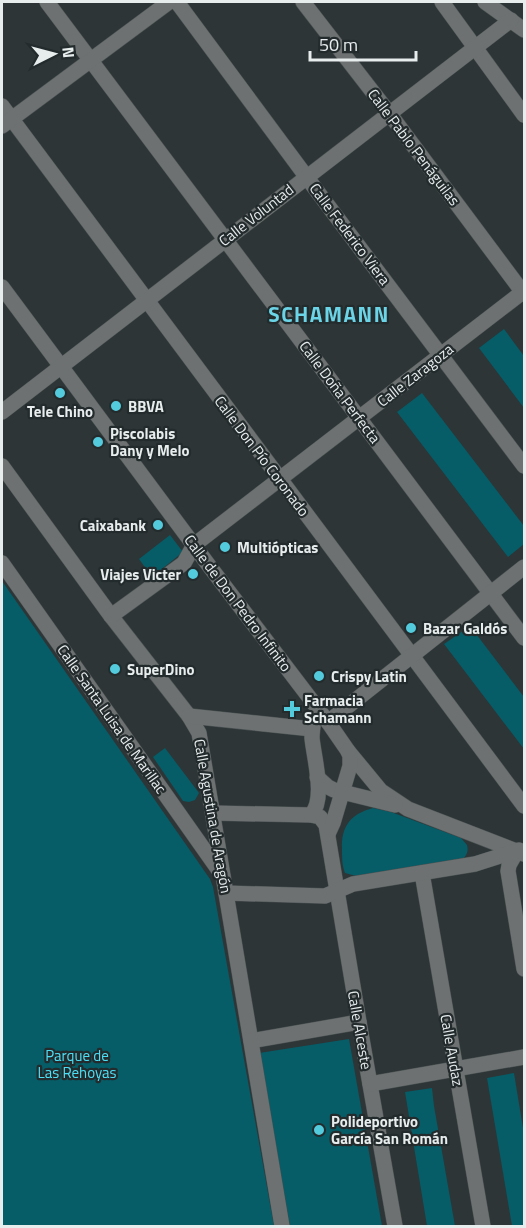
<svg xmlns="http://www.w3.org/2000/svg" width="526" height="1228" font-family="'Titillium Web',sans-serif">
  <rect width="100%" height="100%" fill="#2d3536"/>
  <g fill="#065c67">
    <path d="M504 329 524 356V408L479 348Z"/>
    <path d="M422 393 524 526V544L508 557 397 412Z"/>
    <path d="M170 535 183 552 152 577 139 559Z"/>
    <path d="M2 581 210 879 213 887 274 1226H2Z"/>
    <path d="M470 626 524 697V749L444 644Z"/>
    <path d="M165 748 199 793 195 800 189 802 183 801 153 757Z"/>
    <path d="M373 808 391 812 461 838 467 845C469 853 466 856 460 862L356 876 345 873C342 865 342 858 342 849 341 827 350 814 373 808Z"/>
    <path d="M349 1039 382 1226H290L259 1053Z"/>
    <path d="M514 1073 524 1134V1226H512L487 1078Z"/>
    <path d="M432 1088 434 1106 455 1226H427L405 1092Z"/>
  </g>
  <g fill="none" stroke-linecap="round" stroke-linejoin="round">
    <g stroke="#4b5253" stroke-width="16">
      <g id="minor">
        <path d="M47 2 524 638"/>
        <path d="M177 2 311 183 524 466"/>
        <path d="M303 2 389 113 524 294"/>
        <path d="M442 2 524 115"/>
        <path d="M485 2 524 30"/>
        <path d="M2 106 524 806"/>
        <path d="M2 126 169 2"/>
        <path d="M2 287 210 567 328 722 348 751 381 791 408 809 524 854"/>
        <path d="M2 412 511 20"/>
        <path d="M2 466 111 616 189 716 199 733 282 1226"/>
        <path d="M2 563 220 872"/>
        <path d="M111 616 184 563 194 545 524 291"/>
        <path d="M189 716 312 729"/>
        <path d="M328 722 524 567"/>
        <path d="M317 777 328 787 334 790 395 805"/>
        <path d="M213 813 311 815 320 817 326 825 359 1022 395 1226"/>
        <path d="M311 815C326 799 314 759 312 738 312 732 313 726 314 719"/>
        <path d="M328 834 333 823 350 766V756L348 751"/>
        <path d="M517 851 509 865 508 871 524 969"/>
        <path d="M422 873 483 1226"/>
        <path d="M226 893 325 896 353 884 475 864 519 850"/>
        <path d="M251 1041 359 1022"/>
        <path d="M370 1084 524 1057"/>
      </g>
    </g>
    <use href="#minor" stroke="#6d7171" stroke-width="15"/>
  </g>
  <g fill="#54cadd" stroke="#232b2c" stroke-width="2">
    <circle cx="60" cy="393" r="6"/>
    <circle cx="116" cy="406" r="6"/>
    <circle cx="98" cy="442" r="6"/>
    <circle cx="158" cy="525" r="6"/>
    <circle cx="225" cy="547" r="6"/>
    <circle cx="193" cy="574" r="6"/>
    <circle cx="411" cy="628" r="6"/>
    <circle cx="115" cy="669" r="6"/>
    <circle cx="319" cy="676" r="6"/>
    <path d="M289 700h6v6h6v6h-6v6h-6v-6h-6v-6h6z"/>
    <circle cx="319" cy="1130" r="6"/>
  </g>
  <g text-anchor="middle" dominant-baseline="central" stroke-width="4.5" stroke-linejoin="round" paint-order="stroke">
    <g font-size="15" fill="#e7eced" stroke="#232b2c">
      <text transform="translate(414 147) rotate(53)">Calle Pablo Penáguilas</text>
      <text transform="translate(256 215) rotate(-38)">Calle Voluntad</text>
      <text transform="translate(350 234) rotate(53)">Calle Federico Viera</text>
      <text transform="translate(415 375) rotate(-38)">Calle Zaragoza</text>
      <text transform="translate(340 392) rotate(53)">Calle Doña Perfecta</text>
      <text transform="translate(262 456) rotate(53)">Calle Don Pío Coronado</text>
      <text transform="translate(238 603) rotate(53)">Calle de Don Pedro Infinito</text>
      <text transform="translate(112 719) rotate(55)">Calle Santa Luisa de Marillac</text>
      <text transform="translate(213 816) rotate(80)">Calle Agustina de Aragón</text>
      <text transform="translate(360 1030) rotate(80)">Calle Alceste</text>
      <text transform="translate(452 1050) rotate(80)">Calle Audaz</text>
    </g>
    <g font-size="15" font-weight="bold" fill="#e7eced" stroke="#232b2c" text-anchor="start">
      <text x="128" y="406">BBVA</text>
      <text x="60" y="411" text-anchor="middle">Tele Chino</text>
      <text x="110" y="433">Piscolabis<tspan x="110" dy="17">Dany y Melo</tspan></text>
      <text x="146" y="525" text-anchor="end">Caixabank</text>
      <text x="237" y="547">Multiópticas</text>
      <text x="181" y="574" text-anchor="end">Viajes Victer</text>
      <text x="423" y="628">Bazar Galdós</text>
      <text x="127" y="669">SuperDino</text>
      <text x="331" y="676">Crispy Latin</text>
      <text x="304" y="700">Farmacia<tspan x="304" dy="17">Schamann</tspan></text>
      <text x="331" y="1121">Polideportivo<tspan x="331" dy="17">García San Román</tspan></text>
    </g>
    <g font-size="15" fill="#4ce0f7" stroke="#232b2c">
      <text x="77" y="1055">Parque de<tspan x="77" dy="17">Las Rehoyas</tspan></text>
    </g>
    <g font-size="21" font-weight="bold" letter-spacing="1.5" fill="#6bd4e6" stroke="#232b2c">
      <text x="329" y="314">SCHAMANN</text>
    </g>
  </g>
  <rect width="526" height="1228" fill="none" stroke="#e7eced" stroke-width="6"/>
  <g transform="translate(54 54) rotate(84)" stroke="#232b2c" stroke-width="4.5" paint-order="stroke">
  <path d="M0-4.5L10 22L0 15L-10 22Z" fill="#e7eced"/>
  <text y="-9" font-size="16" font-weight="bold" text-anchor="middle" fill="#e7eced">N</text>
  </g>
  <path d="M310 51v9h106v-9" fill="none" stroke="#e7eced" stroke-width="3"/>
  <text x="319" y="51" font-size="18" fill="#e7eced" stroke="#232b2c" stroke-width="4.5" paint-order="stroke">50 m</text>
</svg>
